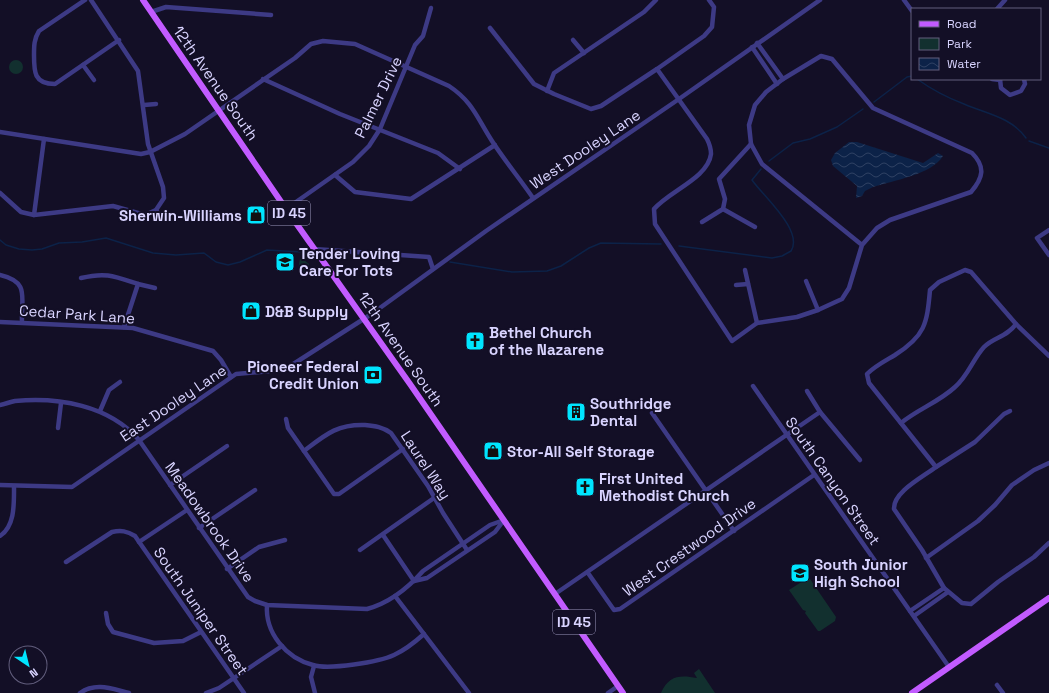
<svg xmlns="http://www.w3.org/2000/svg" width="1049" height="693" font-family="'Space Grotesk',sans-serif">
  <defs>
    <pattern id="water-waves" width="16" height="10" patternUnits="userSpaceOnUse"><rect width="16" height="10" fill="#0c2248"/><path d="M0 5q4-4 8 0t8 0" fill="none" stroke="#2f4163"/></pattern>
  </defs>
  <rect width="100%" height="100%" fill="#130f26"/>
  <g fill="#12302f">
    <circle cx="16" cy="67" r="7"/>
    <path d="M300 259 304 260 309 264 308 271 303 274 298 269Z"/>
    <path d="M806 579H810L836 617 835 621 820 631H818L805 613 806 611 803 610 789 590Z"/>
    <path d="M699 669 715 693H661C669 675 680 675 697 678L694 673Z"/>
  </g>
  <path fill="url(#water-waves)" d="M849 142H857L923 163 938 153 943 156C931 175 894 180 873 187L865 191 862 196 856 198 857 186 833 166 831 160 835 153Z"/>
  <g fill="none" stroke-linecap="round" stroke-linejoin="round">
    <g stroke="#0c2248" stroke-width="1.5">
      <path d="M917 79C931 89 948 98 964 104 987 114 1011 117 1026 138"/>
      <path d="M874 102 907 77 912 76"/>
      <path d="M1029 141 1049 148"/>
      <path d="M769 161 793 143 810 139 837 127 863 109"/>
      <path d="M0 240 6 245 19 249 32 250 42 249 59 243 82 242 106 238 153 253 176 255 204 253 216 262 228 265 240 262 267 250 302 252"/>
      <path d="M679 246 772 258 782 256 791 251C804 231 763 196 752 180L761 169"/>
      <path d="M352 254 361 255"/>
      <path d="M450 262 512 272 547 271 561 266 589 248 601 243 661 244"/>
    </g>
    <g stroke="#3d3a85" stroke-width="4.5">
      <path d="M85 0 39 31C34 39 34 46 34 55 34 72 34 84 55 84L119 40"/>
      <path d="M904 0 912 11"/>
      <path d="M997 9 1005 0"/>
      <path d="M151 12 166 7 271 15"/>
      <path d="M490 28 534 84 554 94 591 109 601 106 657 69 707 139C709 143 711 149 711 154 708 178 669 191 654 209L655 224 732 341 757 323 797 317 818 310 842 299 849 288 862 245 877 228 890 220 971 192C983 178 986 167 972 153L873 108 832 59 821 56 783 79 766 92 755 105 749 125 751 144 762 164 862 245"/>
      <path d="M573 40 584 53"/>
      <path d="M757 43 783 79"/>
      <path d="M752 47 777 84"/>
      <path d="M83 65 94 80"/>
      <path d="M657 69 704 36 712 27 714 7 709 0"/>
      <path d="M263 79 340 114 438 153 460 169"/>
      <path d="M992 79 1000 80"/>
      <path d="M1000 79 1001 88 1010 95 1021 91 1025 84 1024 79"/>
      <path d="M547 91 554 73 644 12 656 0"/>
      <path d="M144 105 156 104"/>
      <path d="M0 132 141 154 150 152 185 134 295 58 311 44 323 41 355 44 449 86C473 102 477 118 492 141 505 161 520 179 533 198"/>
      <path d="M44 139 34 215 113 206 145 215 156 210 164 198 163 187 148 144 138 71 91 0"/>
      <path d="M335 175 355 192 411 199 495 145"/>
      <path d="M0 193 21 212 34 215"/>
      <path d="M286 209 353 162 369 146 380 129 415 45 423 36 431 8"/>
      <path d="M723 209 755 227"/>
      <path d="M156 210 161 217"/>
      <path d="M702 222 723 209 725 199 719 179 751 144"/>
      <path d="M1049 230 1037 238 1049 255"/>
      <path d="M314 249 429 257 433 269"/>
      <path d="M745 270 757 323"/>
      <path d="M0 275C30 282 21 297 22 322"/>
      <path d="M81 278C106 272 114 276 138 284L124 327"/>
      <path d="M806 281 818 310"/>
      <path d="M138 284 155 288"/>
      <path d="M736 285 748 284"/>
      <path d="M0 322 133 328 213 351 221 360 231 377"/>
      <path d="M1049 356 1016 324 971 272 965 270 939 282 930 290C927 324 925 336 895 355 885 361 875 366 867 374L869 383 936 467C923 477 893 492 894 509L922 550 944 588 962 603 971 604 998 582 1034 557 1049 543"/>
      <path d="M753 386 949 667"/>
      <path d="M807 391 820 412 860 460"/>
      <path d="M0 405C5 404 10 402 15 401 58 397 109 405 139 440L248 597 255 601 267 605 367 609C389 603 408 588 423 571L490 525 504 520"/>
      <path d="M100 411 109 390 120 382"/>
      <path d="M652 413 734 531"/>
      <path d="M286 419 288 428 334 494H339L403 449"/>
      <path d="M901 423C918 409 939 402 955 387 968 376 973 359 984 347 994 337 1007 337 1016 324"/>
      <path d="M58 428 61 403"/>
      <path d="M304 451C325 435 337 424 365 425 375 426 383 427 391 433L428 486 443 513 467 550"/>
      <path d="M936 467 975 442 1004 414 1010 411"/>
      <path d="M0 485 72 487 236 374 284 370 373 313 486 231 679 99 820 0"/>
      <path d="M170 485 227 446"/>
      <path d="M199 528 255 490"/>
      <path d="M383 535 414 581"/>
      <path d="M0 536C15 526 14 504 14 487"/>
      <path d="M139 542 187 510"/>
      <path d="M360 550 434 498"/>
      <path d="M926 558 978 521 995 505 1012 485 1034 470 1049 463"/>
      <path d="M66 562 112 532C121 530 127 531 135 536L244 693"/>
      <path d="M227 569 259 547 285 540"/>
      <path d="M588 573 614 610 620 609 814 475"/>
      <path d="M414 581 427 578 495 532 504 520"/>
      <path d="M555 594 820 412"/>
      <path d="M395 596 469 693"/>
      <path d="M267 605C265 633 286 658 313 665 329 670 379 662 394 655 405 650 415 642 424 634"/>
      <path d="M910 611 944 588"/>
      <path d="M106 613 108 624 113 632 154 643 183 641 201 632"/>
      <path d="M914 616 948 592"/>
      <path d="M314 666 311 677 315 693"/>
      <path d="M997 685 1003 693"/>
      <path d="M80 693C96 682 112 689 129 693"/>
      <path d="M206 693 219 688 282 646"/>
      <path d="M608 693 618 686"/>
    </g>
    <g stroke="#c25bff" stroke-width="6">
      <path d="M143 0 286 209 410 384 623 693"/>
      <path d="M912 693 1049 598"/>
    </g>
  </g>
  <defs>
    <g id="shop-square" transform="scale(1)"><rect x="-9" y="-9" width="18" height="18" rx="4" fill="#00e5ff" stroke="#130f26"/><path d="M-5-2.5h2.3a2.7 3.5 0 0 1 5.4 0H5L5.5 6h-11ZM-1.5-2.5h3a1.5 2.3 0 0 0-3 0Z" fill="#111"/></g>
    <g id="school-square" transform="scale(1)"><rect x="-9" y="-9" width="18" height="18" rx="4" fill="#00e5ff" stroke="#130f26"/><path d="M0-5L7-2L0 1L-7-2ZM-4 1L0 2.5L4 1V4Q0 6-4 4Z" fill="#111"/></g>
    <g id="church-square" transform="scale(1)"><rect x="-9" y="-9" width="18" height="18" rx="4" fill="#00e5ff" stroke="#130f26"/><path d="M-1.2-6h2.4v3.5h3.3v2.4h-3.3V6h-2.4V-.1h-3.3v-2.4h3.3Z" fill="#111"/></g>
    <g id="bank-square" transform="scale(1)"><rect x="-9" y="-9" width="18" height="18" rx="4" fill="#00e5ff" stroke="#130f26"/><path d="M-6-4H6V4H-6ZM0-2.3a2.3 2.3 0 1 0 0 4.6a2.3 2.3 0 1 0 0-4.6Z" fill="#111"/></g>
    <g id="building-square" transform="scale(1)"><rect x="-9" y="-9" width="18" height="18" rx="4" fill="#00e5ff" stroke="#130f26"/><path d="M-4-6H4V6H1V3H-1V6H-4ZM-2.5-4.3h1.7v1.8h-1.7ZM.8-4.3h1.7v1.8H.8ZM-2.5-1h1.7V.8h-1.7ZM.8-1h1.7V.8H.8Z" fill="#111"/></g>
  </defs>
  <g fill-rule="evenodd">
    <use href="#shop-square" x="256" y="215"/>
    <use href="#school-square" x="285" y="262"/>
    <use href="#shop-square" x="251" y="311"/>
    <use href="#church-square" x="475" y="341"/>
    <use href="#bank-square" x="373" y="375"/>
    <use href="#building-square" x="576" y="412"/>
    <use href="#shop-square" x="493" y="451"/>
    <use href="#church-square" x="585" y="487"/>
    <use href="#school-square" x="800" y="573"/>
  </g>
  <g text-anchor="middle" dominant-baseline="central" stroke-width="4" stroke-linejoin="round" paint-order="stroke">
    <g fill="#130f26" stroke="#9e99be" stroke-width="1">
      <rect x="268" y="201" width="42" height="24" rx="3"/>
      <rect x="553" y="610" width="42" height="24" rx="3"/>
    </g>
    <g font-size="14" font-weight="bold" fill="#d9d4ff">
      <text x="289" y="213">ID 45</text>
      <text x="574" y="622">ID 45</text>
    </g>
    <g font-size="15" fill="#d9d4ff" stroke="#130f26">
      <text transform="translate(216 83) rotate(55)">12th Avenue South</text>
      <text transform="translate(378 97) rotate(-64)">Palmer Drive</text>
      <text transform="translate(585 149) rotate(-34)">West Dooley Lane</text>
      <text transform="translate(77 314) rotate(4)">Cedar Park Lane</text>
      <text transform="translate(401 349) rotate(55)">12th Avenue South</text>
      <text transform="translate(173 403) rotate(-34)">East Dooley Lane</text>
      <text transform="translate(426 465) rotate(57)">Laurel Way</text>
      <text transform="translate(833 481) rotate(55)">South Canyon Street</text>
      <text transform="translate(210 522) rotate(55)">Meadowbrook Drive</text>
      <text transform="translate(689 547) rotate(-35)">West Crestwood Drive</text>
      <text transform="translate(201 611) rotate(55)">South Juniper Street</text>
    </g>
    <g font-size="15" font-weight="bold" fill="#d9d4ff" stroke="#130f26" text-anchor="start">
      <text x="242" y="215" text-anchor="end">Sherwin-Williams</text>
      <text x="299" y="253">Tender Loving<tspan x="299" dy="17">Care For Tots</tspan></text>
      <text x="265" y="311">D&amp;B Supply</text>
      <text x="489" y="332">Bethel Church<tspan x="489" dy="17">of the Nazarene</tspan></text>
      <text x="359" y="366" text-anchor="end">Pioneer Federal<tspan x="359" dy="17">Credit Union</tspan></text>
      <text x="590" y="403">Southridge<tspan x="590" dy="17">Dental</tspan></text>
      <text x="507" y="451">Stor-All Self Storage</text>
      <text x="599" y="478">First United<tspan x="599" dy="17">Methodist Church</tspan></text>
      <text x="814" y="564">South Junior<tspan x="814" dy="17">High School</tspan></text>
    </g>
  </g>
  <rect x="911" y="8" width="130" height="72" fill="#130f26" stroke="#625e7d"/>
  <rect x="919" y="21" width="20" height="6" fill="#c25bff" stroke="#625e7d"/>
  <text x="947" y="28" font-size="12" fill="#d9d4ff">Road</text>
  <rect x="919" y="38" width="20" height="12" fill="#12302f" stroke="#625e7d"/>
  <text x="947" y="48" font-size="12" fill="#d9d4ff">Park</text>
  <rect x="919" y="58" width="20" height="12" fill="url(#water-waves)" stroke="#625e7d"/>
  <text x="947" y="68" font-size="12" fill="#d9d4ff">Water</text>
  <g transform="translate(28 665) rotate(145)"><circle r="19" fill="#130f26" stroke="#625e7d"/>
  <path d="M0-3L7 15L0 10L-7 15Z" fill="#00e5ff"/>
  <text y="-6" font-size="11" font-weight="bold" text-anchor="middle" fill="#d9d4ff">N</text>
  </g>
</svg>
